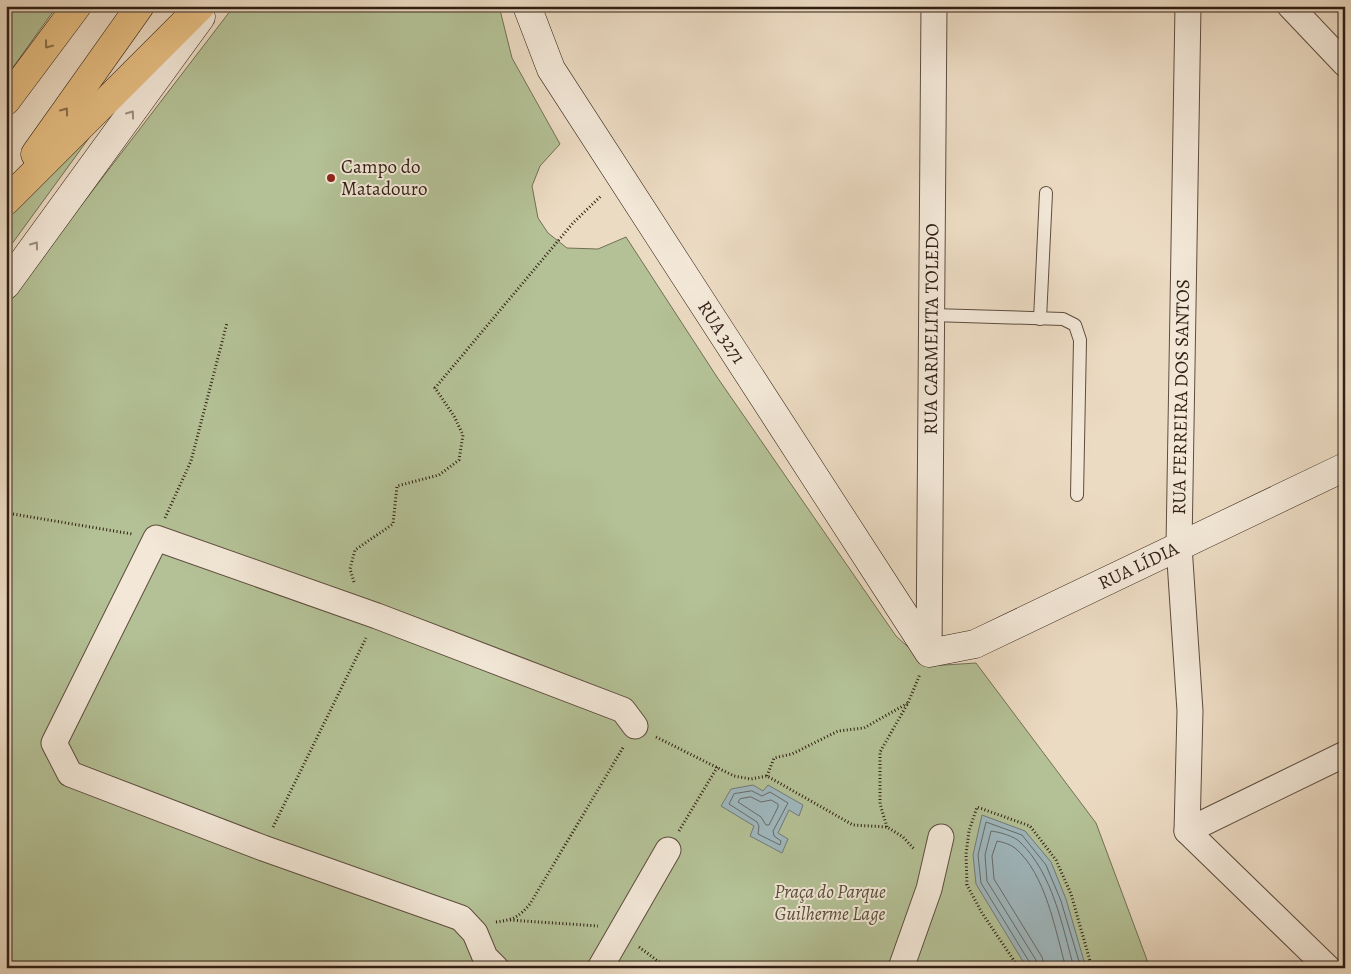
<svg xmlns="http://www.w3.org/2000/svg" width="1351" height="974" font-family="Alegreya,serif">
  <rect width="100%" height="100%" fill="#ecdbc3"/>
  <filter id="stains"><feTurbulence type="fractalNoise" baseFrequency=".004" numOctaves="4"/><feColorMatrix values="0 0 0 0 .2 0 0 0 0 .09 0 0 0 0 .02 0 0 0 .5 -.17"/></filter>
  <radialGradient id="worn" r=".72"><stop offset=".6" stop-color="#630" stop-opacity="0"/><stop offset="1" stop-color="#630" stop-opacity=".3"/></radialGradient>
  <g fill="#b4c196" stroke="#727054">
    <path d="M6 6H57L6 77Z"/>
    <path d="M234 6H499L512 58 560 144 540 166 532 186 538 218 548 233 567 248 598 249 626 237 717 377 896 636 929 666 976 663 1096 823 1150 968H6V307L70 220Z"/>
    <path d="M97 127 6 252V217Z"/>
  </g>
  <g fill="#9fb8bf" stroke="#727a7a">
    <path d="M753 785 763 791 768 785 803 805 799 816 789 810 778 833 788 839 782 853 750 836 754 826 721 806 731 789Z"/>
    <path d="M982 815 1025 831 1051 862 1066 899 1086 968H1027L976 884 973 855Z"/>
  </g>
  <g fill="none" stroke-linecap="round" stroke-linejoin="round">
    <g stroke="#676b69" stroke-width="1">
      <path d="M752 791 762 796 770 792 788 803 773 831 774 836 781 841 780 845 758 834 759 826 757 822 729 804 734 794Z"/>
      <path d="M751 797 761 802 771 800 778 804V807L769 825H766L761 817 738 802 740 799Z"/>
      <path d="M1031 968 1030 963 981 883 978 855 986 822 1022 835 1046 865 1061 901 1081 968"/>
      <path d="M1037 968 1036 960 987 881 985 855 991 831C999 832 1014 836 1020 842 1053 874 1062 925 1074 968"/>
      <path d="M1045 968 1042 957 994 879 992 856 997 841C1002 842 1010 844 1015 848 1046 874 1055 930 1066 968"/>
    </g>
    <g stroke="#5e4d3f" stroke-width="14">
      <g id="lane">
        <path d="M932 315 1063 319 1075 325 1080 340 1077 495"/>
        <path d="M1040 319 1046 193"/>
      </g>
    </g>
    <g stroke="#5e4d3f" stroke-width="27">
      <g id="street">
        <path d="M1188 6 1179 546 1190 711 1187 831 1328 968"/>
        <path d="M1290 6 1345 64"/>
        <path id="s1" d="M929 653 934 6"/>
        <path d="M1187 831 1345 754"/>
        <path d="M496 968 485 957 475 933 461 918 263 848 70 774 54 743 156 538 377 616 623 710 635 726"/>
        <path d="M600 968 668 850"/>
        <path d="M901 968 929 889 941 837"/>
      </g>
    </g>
    <g stroke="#2f1e13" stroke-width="29">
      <g id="secondary">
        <path id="s2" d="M527 6 551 69 929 653 975 644 1345 467"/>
        <path d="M6 285 201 17"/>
      </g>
    </g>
    <g stroke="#2f1e13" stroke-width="29">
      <g id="highway">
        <path d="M6 101 77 6"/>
        <path d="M35 154 140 6"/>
        <path d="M6 201 201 6"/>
      </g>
    </g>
    <g stroke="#2f1e13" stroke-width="3" stroke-dasharray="1 2.5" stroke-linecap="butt">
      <path d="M13 514 132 534"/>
      <path d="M165 518 191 461 227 323"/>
      <path d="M354 582 350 569 355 550 393 524 397 486 439 475 459 460 463 435 454 416 435 388 573 223 602 195"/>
      <path d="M656 737 734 776 751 779 767 776 853 825 887 827 903 837 914 849"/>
      <path d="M767 776 774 758 792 754 838 731 864 728 908 703"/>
      <path d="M273 827 366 638"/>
      <path d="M887 827 880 804V752L908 703 920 674"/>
      <path d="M679 831 718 766"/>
      <path d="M510 920 598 926"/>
      <path d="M496 922C513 920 519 917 530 904L624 746"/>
      <path d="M639 947 667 968"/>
      <path d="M1019 968 982 913 967 885 966 854 969 831 977 807 1030 826 1056 860 1071 894 1092 968"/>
    </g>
    <use href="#lane" stroke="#f3e8d8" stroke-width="12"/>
    <use href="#street" stroke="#f3e8d8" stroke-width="25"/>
    <use href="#secondary" stroke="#f3e8d8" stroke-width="28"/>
    <use href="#highway" stroke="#e6be82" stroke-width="28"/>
  </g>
  <defs><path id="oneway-chevron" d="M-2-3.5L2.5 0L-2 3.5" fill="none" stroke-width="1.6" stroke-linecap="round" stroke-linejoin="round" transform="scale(1.25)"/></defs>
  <g stroke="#8a6e4a">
    <use href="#oneway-chevron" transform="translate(48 45) rotate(127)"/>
    <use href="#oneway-chevron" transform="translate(65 111) rotate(-54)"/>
  </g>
  <g stroke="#9b8d7f">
    <use href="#oneway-chevron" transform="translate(131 114) rotate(-54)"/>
    <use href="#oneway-chevron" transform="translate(35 245) rotate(-54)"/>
  </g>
  <circle fill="#8f2418" stroke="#f3e8d8" stroke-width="2" cx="331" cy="178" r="5"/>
  <g text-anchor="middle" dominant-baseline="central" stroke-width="4" stroke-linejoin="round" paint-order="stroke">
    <g font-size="19" fill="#2f1e13" stroke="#f3e8d8" text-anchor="start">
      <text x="341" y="167">Campo do<tspan x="341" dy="22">Matadouro</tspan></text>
    </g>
    <g font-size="19" fill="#2f1e13" stroke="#f3e8d8">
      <text stroke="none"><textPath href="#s1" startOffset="324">RUA CARMELITA TOLEDO</textPath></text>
      <text stroke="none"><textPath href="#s2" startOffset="381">RUA 3271</textPath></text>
      <text transform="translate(1181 397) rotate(-89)">RUA FERREIRA DOS SANTOS</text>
      <text stroke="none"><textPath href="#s2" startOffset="991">RUA LÍDIA</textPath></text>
    </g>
    <g font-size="19" font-style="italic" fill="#574f3a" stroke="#f3e8d8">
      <text x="830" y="892">Praça do Parque<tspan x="830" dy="22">Guilherme Lage</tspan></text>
    </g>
  </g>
  <rect width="1351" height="974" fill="none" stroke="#ecdbc3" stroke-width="25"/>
  <rect x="8" y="8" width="1336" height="959" fill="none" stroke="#2f1e13" stroke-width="2.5"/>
  <rect x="12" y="12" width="1326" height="949" fill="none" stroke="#2f1e13"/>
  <rect width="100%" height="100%" filter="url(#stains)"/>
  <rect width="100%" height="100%" fill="url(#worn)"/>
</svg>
